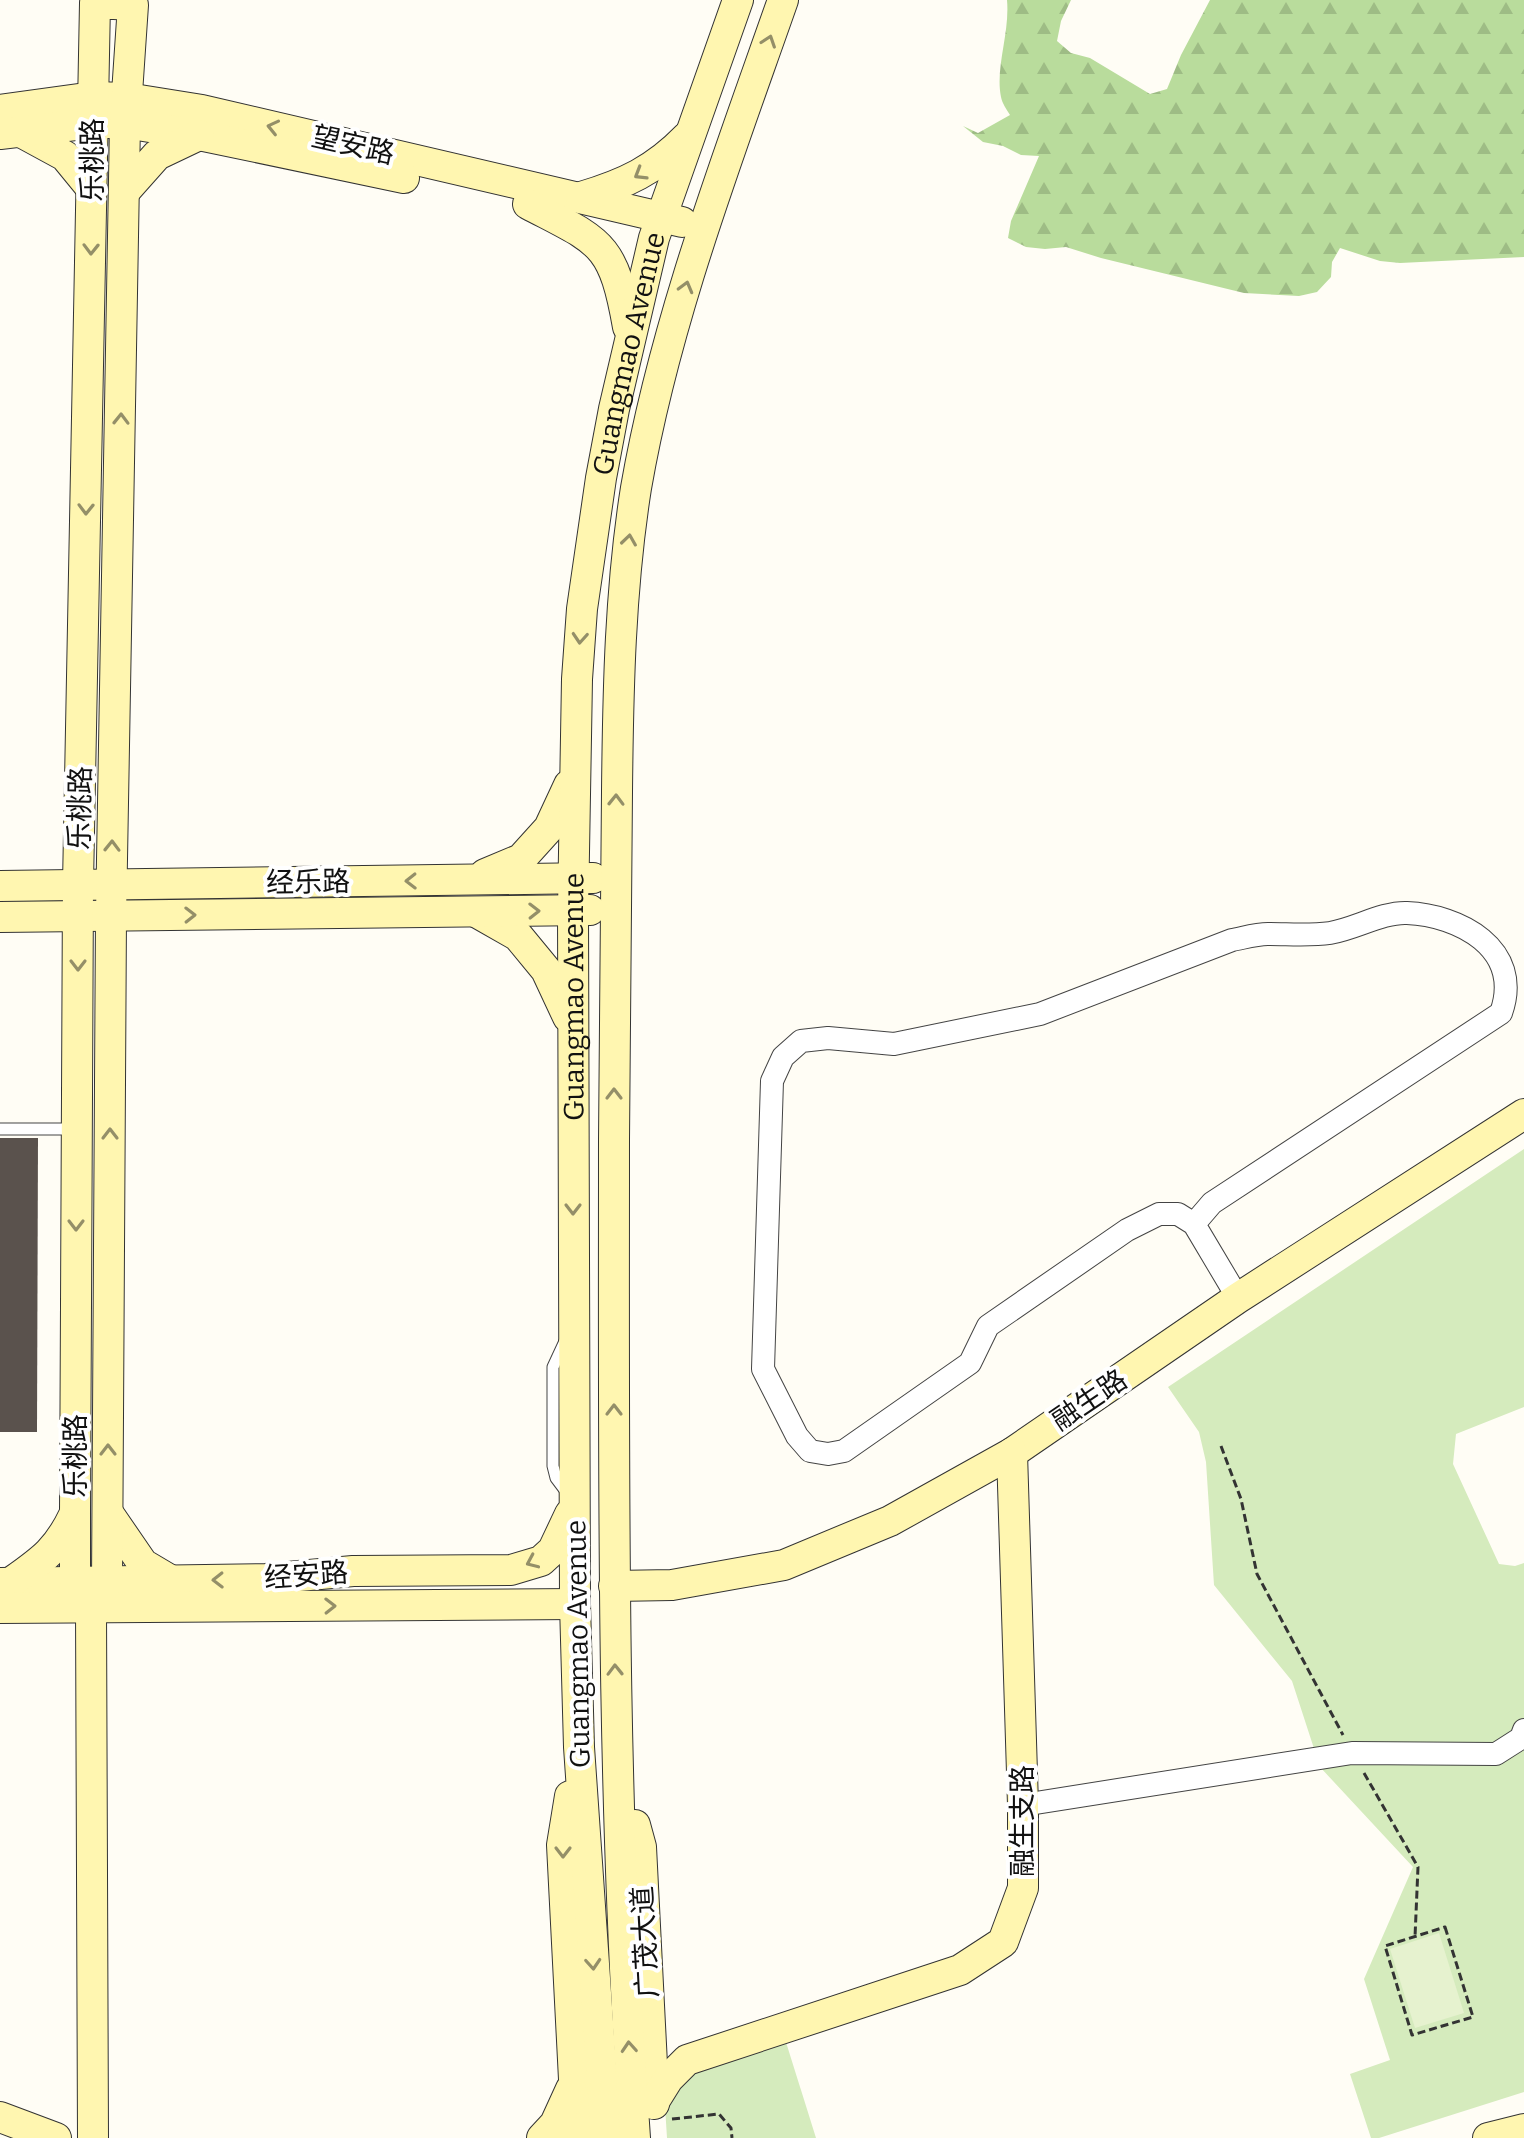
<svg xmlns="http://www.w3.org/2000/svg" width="1524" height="2138" font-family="Bitter,'Noto Sans SC',serif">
  <defs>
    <pattern id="forest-firs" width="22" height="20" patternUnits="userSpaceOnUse" patternTransform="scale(2)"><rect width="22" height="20" fill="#b9dc9c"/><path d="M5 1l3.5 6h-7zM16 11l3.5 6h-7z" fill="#9ebc85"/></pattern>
  </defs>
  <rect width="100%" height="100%" fill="#fffdf5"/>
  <path fill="url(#forest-firs)" d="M1007 0H1071L1061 21 1057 41 1071 53 1090 58 1150 94 1167 89 1181 55 1210 0H1524V257L1400 263 1380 261 1340 248 1332 262 1331 277 1317 292 1299 296 1244 293 1101 258 1066 247 1045 249 1026 247 1008 238 1011 221 1039 156 1021 155 1003 146 983 142 963 126 978 133 1010 115C1007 110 1002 103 1001 97 995 68 1010 33 1007 0Z"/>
  <g fill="#d5ebbd">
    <path d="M1524 1149V1407L1456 1434 1453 1464 1499 1564 1515 1566 1524 1563V2092L1379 2138H1371L1350 2074 1390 2060 1364 1979 1413 1867 1320 1767 1292 1681 1214 1585 1206 1462 1199 1432 1168 1387Z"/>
    <path d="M785 2039 816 2138H667L665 2106 696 2067Z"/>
  </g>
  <path fill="#e6f2cf" d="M1439 1933 1464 2013 1415 2028 1390 1949Z"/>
  <path fill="#5a524d" d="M0 1138H38L37 1432H0Z"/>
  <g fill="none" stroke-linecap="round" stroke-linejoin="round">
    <g stroke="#444" stroke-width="13">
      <g id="lane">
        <path d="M0 1129H76"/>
        <path d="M566 1339 553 1367V1466L556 1478 568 1494"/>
      </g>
    </g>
    <g stroke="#444" stroke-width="24">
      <g id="street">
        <path d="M1194 1224 1212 1203 1501 1013C1524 948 1458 915 1407 913 1382 912 1355 929 1330 933 1309 936 1289 934 1268 934 1256 934 1243 938 1232 940L1040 1014 894 1044 828 1038 801 1041 783 1057 772 1081 763 1369 797 1436 810 1451 828 1454 844 1451 970 1363 988 1326 1127 1230 1159 1214H1178L1194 1224 1238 1298"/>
        <path d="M1023 1805 1352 1753 1496 1754 1521 1738 1524 1730"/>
      </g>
    </g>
    <g stroke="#333" stroke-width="32">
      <g id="secondary">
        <path d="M0 110 93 97 127 98 202 110 682 222"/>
        <path d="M19 131 65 156 92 189"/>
        <path d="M0 134 92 123H125L199 135 404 178"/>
        <path d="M125 191 157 155 199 135"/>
        <path d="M581 197C625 184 655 170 687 137"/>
        <path d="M528 204C600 242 613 241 628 327"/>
        <path d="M485 874 521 859 549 828 569 785"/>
        <path d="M0 886 593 878"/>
        <path d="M476 912 518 936 546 970 568 1017"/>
        <path d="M0 917 590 910"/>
        <path d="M108 1513 143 1564 170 1580"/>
        <path d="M0 1583 266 1579 353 1571 511 1570 541 1561 553 1550 570 1514"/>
        <path d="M10 1583C41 1561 57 1551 74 1515"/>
        <path d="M614 1586 672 1585 784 1565 890 1521 1012 1453 1238 1298 1524 1114"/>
        <path d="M0 1608 575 1604"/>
        <path d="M91 1608 75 1583V1514L78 884 95 3 133 5 125 123 111 916 107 1583 91 1608 93 2138"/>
        <path d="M570 1796 562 1845 577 2138"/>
        <path d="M635 1825 641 1847 654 2104"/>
        <path d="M653 2103 668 2079 687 2060 960 1970 1003 1942 1023 1888V1805L1012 1453"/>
        <path d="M0 2117 56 2138"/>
        <path d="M542 2138 555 2124 571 2089"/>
        <path id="s1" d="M606 2138 579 1747 575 1604 573 910 577 679 582 609 601 478 614 409 654 238 738 0"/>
        <path d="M635 2138C611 1805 614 1472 614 1139 614 1023 615 907 617 792 618 690 620 589 636 488 665 321 727 160 783 0"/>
        <path d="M1488 2138 1524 2129"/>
      </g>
    </g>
    <g stroke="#333" stroke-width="3" stroke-dasharray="8 4" stroke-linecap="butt">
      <path d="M1221 1446 1241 1499 1257 1574 1343 1735"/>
      <path d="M1364 1773 1418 1867 1415 1937"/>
      <path d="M1445 1927 1473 2017 1412 2035 1385 1946Z"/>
      <path d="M672 2119 719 2114 731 2128 732 2138"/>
    </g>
    <use href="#lane" stroke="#fff" stroke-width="11"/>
    <use href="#street" stroke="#fff" stroke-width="22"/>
    <use href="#secondary" stroke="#fff6b0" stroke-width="30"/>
  </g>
  <defs><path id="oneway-chevron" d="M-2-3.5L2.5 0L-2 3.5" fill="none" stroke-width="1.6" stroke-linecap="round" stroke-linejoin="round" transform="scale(2)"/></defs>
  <g stroke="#948f68">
    <use href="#oneway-chevron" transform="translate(769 41) rotate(-71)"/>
    <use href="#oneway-chevron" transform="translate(273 127) rotate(-167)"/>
    <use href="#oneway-chevron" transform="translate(640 174) rotate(149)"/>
    <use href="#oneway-chevron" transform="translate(91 249) rotate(91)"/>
    <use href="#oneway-chevron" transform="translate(686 287) rotate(-75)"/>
    <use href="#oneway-chevron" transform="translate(121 419) rotate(-89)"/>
    <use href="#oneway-chevron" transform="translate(86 509) rotate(91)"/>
    <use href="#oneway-chevron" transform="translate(629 540) rotate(-82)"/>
    <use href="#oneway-chevron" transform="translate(580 638) rotate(94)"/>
    <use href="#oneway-chevron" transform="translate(616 800) rotate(-89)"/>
    <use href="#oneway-chevron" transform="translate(112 846) rotate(-89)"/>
    <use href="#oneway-chevron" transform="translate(411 881) rotate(179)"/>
    <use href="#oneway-chevron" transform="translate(534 911) rotate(-1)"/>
    <use href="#oneway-chevron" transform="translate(190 915) rotate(-1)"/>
    <use href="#oneway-chevron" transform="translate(78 965) rotate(90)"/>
    <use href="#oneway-chevron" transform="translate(614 1094) rotate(-90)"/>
    <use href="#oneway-chevron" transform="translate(110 1134) rotate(-90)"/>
    <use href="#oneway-chevron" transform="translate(573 1209) rotate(90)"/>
    <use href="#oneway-chevron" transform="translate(76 1225) rotate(90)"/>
    <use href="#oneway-chevron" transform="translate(614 1410) rotate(-90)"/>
    <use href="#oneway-chevron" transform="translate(108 1450) rotate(-90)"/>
    <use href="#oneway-chevron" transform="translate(532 1562) rotate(156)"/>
    <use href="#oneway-chevron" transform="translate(218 1580) rotate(179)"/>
    <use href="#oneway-chevron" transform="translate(330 1606) rotate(-1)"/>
    <use href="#oneway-chevron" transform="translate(615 1670) rotate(-91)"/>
    <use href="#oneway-chevron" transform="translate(563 1852) rotate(90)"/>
    <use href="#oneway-chevron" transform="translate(593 1964) rotate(86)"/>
    <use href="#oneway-chevron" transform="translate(629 2047) rotate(-94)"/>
  </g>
  <g text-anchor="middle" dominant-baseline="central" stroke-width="8" stroke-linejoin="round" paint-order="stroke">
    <g font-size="28" fill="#111" stroke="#fff">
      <text transform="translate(353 145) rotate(13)">望安路</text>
      <text transform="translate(92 160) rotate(-90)">乐桃路</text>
      <text stroke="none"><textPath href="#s1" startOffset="1790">Guangmao Avenue</textPath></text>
      <text transform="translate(80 808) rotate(-89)">乐桃路</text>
      <text transform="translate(308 882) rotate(-1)">经乐路</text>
      <text stroke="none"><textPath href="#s1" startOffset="1142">Guangmao Avenue</textPath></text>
      <text transform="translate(1089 1400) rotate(-34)">融生路</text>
      <text transform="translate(75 1456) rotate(-90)">乐桃路</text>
      <text transform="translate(306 1575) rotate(-4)">经安路</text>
      <text transform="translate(578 1644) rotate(-91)">Guangmao Avenue</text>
      <text transform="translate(1022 1821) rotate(-90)">融生支路</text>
      <text transform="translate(645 1942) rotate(-93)">广茂大道</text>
    </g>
  </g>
</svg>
